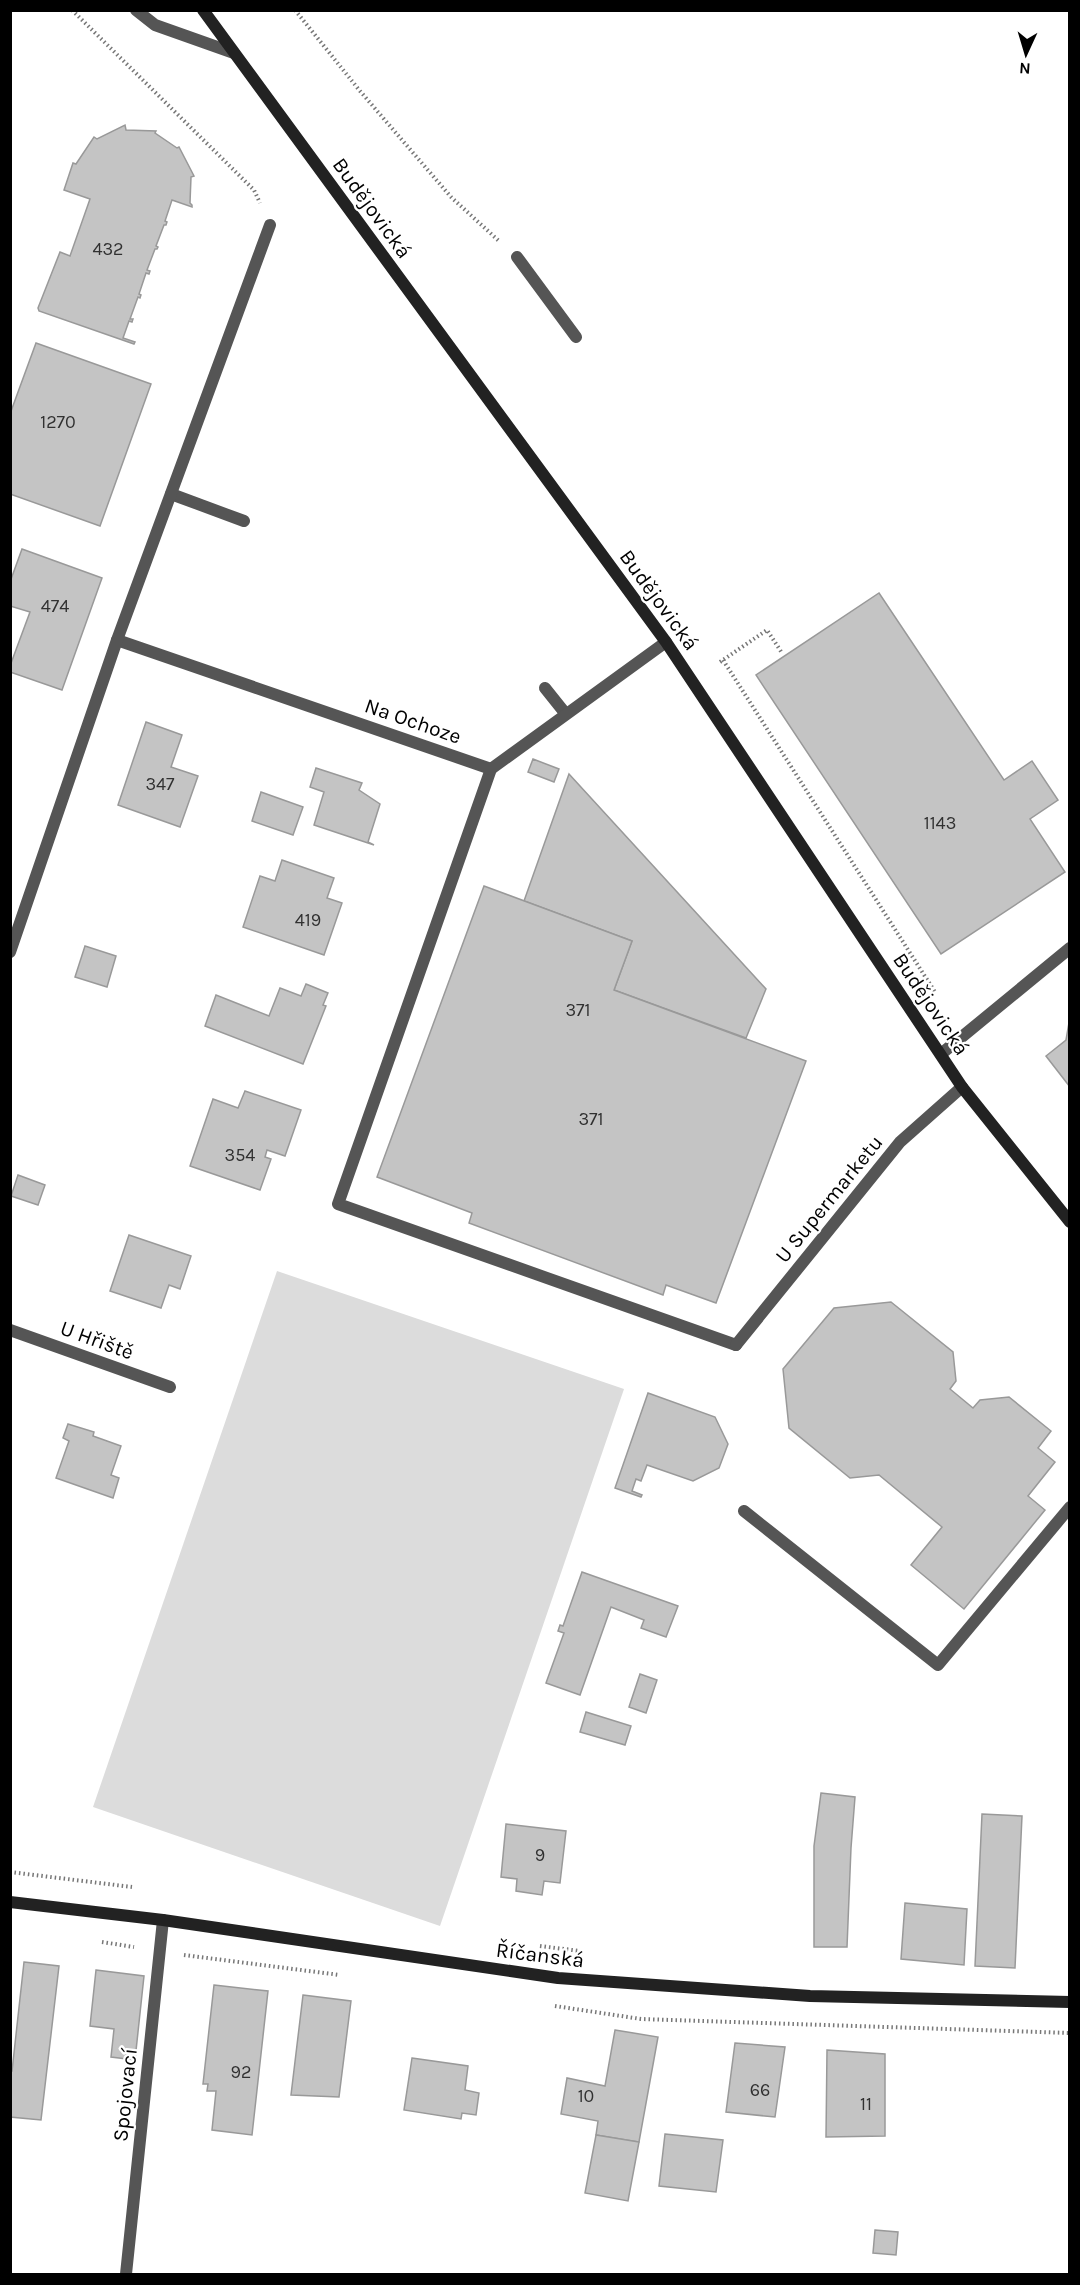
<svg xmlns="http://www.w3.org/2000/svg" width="1080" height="2285" font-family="Karla,sans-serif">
  <rect width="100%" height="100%" fill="#fff"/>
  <path fill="#dcdcdc" d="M277 1271 624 1389 440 1926 93 1807Z"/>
  <g fill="#c4c4c4" stroke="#999" stroke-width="1.5">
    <path d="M125 125 126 130 156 131 155 133 177 148 179 147 194 176 191 177 190 203 192 205V207L172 200 165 221 167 222 166 225H164L156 246 158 247 157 249H155L147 270 150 271 149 274 146 273 139 294 141 295 140 298 138 297 130 319H133L132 322 129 321 123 338 135 342 134 344 39 311 38 308 60 252 70 256 90 199 64 190 73 163 76 164 94 137 97 139Z"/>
    <path d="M36 343 151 384 100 526 10 494V414Z"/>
    <path d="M22 549 102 578 62 690 10 672V666L30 612 10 606V582Z"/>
    <path d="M879 593 1004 780 1032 761 1058 800 1030 819 1065 872 941 954 756 675Z"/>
    <path d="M146 722 182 735 171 767 198 776 180 827 118 805Z"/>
    <path d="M533 759 559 769 554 782 528 772Z"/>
    <path d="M316 768 362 783 359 790 380 804 368 842 374 845 314 825 324 792 310 787Z"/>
    <path d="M569 774 766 989 746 1038 614 990 632 941 524 901Z"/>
    <path d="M261 792 303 807 293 835 252 821Z"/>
    <path d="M282 860 334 878 327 898 342 903 324 955 243 927 260 876 275 881Z"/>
    <path d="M484 886 632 941 614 990 806 1061 716 1303 666 1285 663 1295 469 1223 472 1213 377 1177Z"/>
    <path d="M85 946 116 956 107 987 75 977Z"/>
    <path d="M306 984 328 993 323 1005 326 1006 303 1064 205 1026 216 995 269 1016 280 988 301 996Z"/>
    <path d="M1070 1017V1087L1046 1056 1066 1040Z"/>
    <path d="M245 1091 301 1110 285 1156 267 1150 265 1157 271 1159 260 1190 190 1166 213 1099 238 1108Z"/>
    <path d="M18 1175 45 1185 38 1205 11 1196Z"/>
    <path d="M129 1235 191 1256 180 1289 169 1285 161 1308 110 1291Z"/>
    <path d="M891 1302 953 1352 956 1381 950 1389 973 1408 980 1400 1009 1397 1051 1431 1038 1448 1055 1462 1028 1496 1045 1510 964 1609 911 1565 942 1527 879 1475 850 1478 789 1428 783 1369 834 1308Z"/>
    <path d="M648 1393 715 1417 728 1444 719 1468 693 1481 647 1465 641 1481 636 1479 632 1491 642 1495 641 1497 615 1488Z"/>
    <path d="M68 1424 94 1432 93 1436 121 1446 111 1475 119 1478 113 1498 56 1478 69 1441 63 1438Z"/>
    <path d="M582 1572 678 1606 666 1637 641 1628 644 1620 611 1607 580 1695 546 1683 564 1633 558 1631 560 1625 563 1626Z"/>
    <path d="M640 1674 657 1680 646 1713 629 1707Z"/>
    <path d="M586 1712 631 1726 625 1745 580 1732Z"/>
    <path d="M821 1793 855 1797 851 1848 847 1947H814V1846Z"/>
    <path d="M982 1814 1022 1816 1015 1968 975 1966Z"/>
    <path d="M506 1824 566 1831 560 1883 544 1881 542 1895 516 1891 517 1879 501 1877Z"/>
    <path d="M905 1903 967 1909 964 1965 901 1959Z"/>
    <path d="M24 1962 59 1966 41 2120 10 2117V2071H12Z"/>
    <path d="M96 1970 144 1976 135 2060 111 2057 114 2029 90 2026Z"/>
    <path d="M214 1985 268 1991 252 2135 212 2130 216 2091H207L208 2084H203Z"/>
    <path d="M303 1995 351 2001 339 2097 291 2095Z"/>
    <path d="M615 2030 658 2037 639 2142 596 2135 598 2121 561 2114 567 2078 605 2086Z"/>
    <path d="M735 2043 785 2047 775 2117 726 2112Z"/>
    <path d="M827 2050 885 2054V2136L826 2137Z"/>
    <path d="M412 2058 468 2066 465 2090 479 2093 476 2115 462 2113 461 2119 404 2110Z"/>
    <path d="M665 2134 723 2140 716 2192 659 2186Z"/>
    <path d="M596 2135 639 2142 628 2201 585 2193Z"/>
    <path d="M875 2230 898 2232 896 2255 873 2253Z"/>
  </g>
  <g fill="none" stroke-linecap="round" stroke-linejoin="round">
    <g stroke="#777" stroke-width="4" stroke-dasharray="1.5 3" stroke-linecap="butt">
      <path d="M72 10 254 190 260 203"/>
      <path d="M295 10 360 91 451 197 499 241"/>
      <path d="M723 660 935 992"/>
      <path d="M720 662 767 630 782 653"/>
      <path d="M10 1872 132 1887"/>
      <path d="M102 1942 134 1947"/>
      <path d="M540 1946 580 1951"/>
      <path d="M184 1955 340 1975"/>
      <path d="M555 2006 641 2019 1070 2033"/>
    </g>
    <g stroke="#555" stroke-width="12">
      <path d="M136 10 155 25 234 53"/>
      <path d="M517 257 576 337"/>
      <path d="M171 494 244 521"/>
      <path d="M545 688 565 713"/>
      <path d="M491 769 338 1204 736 1345"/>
    </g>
    <g stroke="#555" stroke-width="12">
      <path d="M117 640 491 769 666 642"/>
      <path d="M10 952 117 640 270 225"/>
      <path d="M941 1054 1070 948"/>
      <path d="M10 1330 170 1387"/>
      <path d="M736 1345 900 1142 962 1087"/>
      <path d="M744 1511 938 1665 1070 1507"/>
      <path d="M126 2274 163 1920"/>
    </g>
    <g stroke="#222" stroke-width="12">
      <path d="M203 10 666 642 962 1087 1070 1222"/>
      <path d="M10 1902 163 1920 558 1978 810 1996 1070 2002"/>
    </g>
  </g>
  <g text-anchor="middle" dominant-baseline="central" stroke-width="4.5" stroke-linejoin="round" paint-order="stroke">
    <g font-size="18" fill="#313131">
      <text x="108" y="249">432</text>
      <text x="58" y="422">1270</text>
      <text x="55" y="606">474</text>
      <text x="160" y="784">347</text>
      <text x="940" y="823">1143</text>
      <text x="308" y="920">419</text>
      <text x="578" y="1010">371</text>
      <text x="591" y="1119">371</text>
      <text x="240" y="1155">354</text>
      <text x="540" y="1855">9</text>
      <text x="241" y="2072">92</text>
      <text x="760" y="2090">66</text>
      <text x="586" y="2096">10</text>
      <text x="866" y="2104">11</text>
    </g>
    <g font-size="21" fill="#000" stroke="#fff">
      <text transform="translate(372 208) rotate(54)">Budějovická</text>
      <text transform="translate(659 600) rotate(54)">Budějovická</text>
      <text transform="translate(413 721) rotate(19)">Na Ochoze</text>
      <text transform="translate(931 1004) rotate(56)">Budějovická</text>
      <text transform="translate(829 1199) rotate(-51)">U Supermarketu</text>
      <text transform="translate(97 1340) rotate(20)">U Hřiště</text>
      <text transform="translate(540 1955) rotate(7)">Říčanská</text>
      <text transform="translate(125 2095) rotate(-84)">Spojovací</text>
    </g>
  </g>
  <rect width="1080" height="2285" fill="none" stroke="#000000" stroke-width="24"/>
  <g transform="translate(1026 54) rotate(184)" stroke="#ffffff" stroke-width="4.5" paint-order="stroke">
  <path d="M0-4.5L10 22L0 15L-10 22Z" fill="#000000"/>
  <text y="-9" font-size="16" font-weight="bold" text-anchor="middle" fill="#000000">N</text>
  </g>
</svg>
